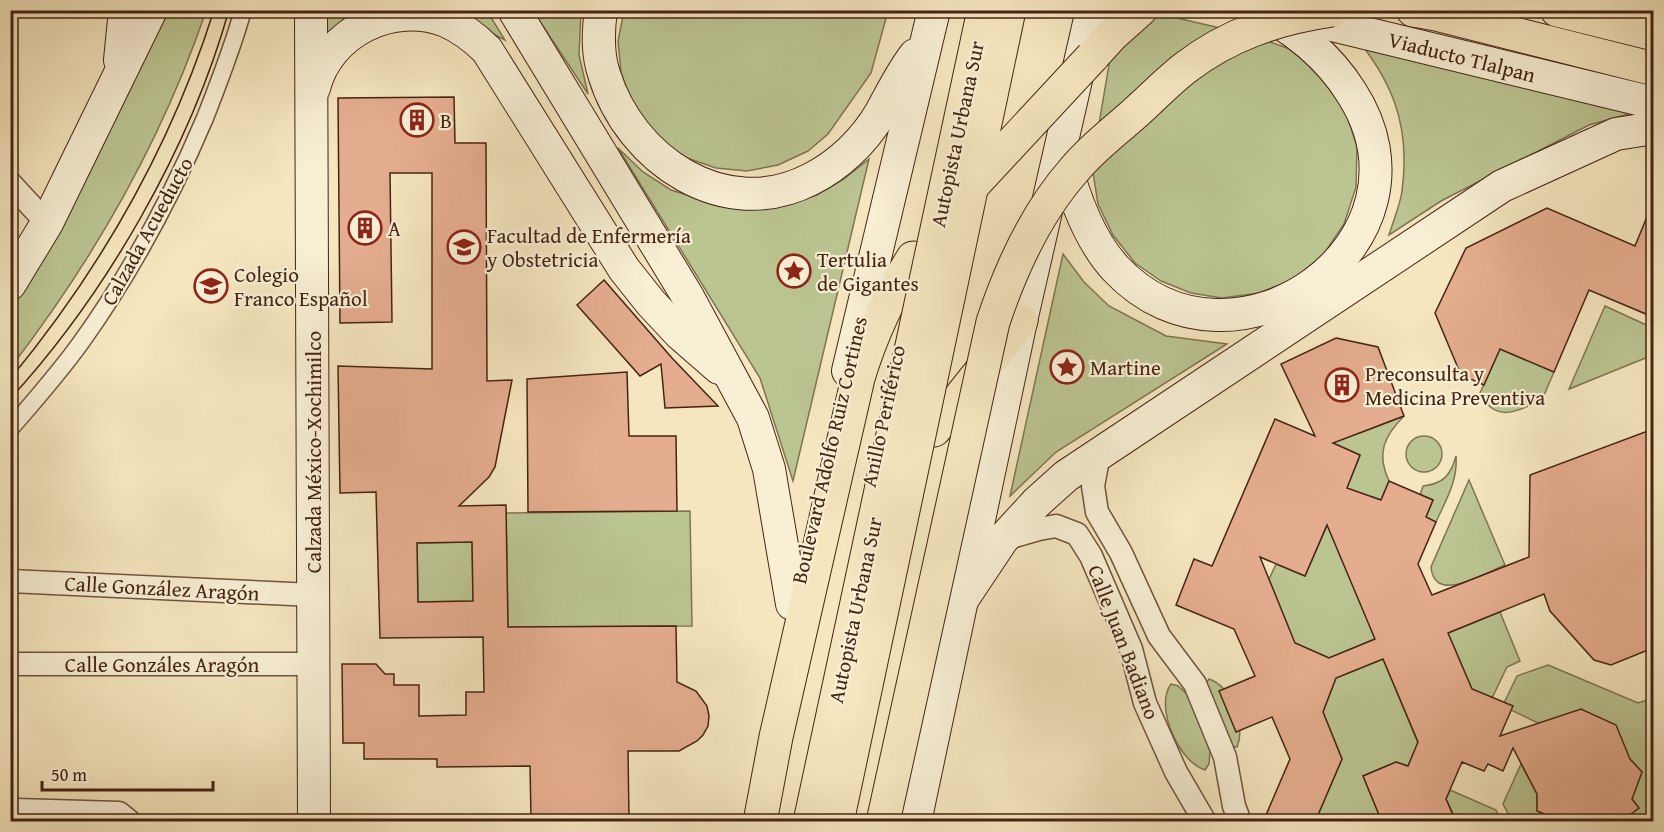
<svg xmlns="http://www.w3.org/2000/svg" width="1664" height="832" font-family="'Gentium Book Plus',serif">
  <rect width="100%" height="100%" fill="#f5e6bf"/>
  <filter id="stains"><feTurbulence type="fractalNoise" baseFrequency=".00333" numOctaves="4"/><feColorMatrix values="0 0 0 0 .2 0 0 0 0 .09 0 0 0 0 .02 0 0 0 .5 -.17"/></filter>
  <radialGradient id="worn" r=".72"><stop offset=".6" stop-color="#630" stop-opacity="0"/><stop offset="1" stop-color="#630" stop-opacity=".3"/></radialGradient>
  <g fill="#bbc592" stroke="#807452" stroke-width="1.5">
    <path d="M158 11H206C162 140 94 259 11 367V298Z"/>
    <path d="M324 11H383L324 51Z"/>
    <path d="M442 11H487L505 40 450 12Z"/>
    <path d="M533 11H581L579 55 588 94Z"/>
    <path d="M624 11H888L871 73 828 134 808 151 778 165 747 171 716 168 687 158 654 135 631 102 621 72 618 41Z"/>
    <path d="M1118 11H1147L1250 35 1290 49 1323 76 1345 109 1357 147 1356 187 1344 224 1323 255 1294 279 1259 293 1222 298 1191 293 1161 281 1135 263 1113 235 1098 204 1092 166Z"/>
    <path d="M1349 29 1647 109 1589 125 1441 201 1389 235C1393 221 1400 206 1402 191 1411 124 1392 79 1349 29Z"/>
    <path d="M618 148 643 172 671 190 725 207 782 206 817 195 844 179 869 159 793 481 760 378Z"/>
    <path d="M1063 254 1084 282 1109 306 1166 336 1227 344 1056 452 1010 496Z"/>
    <path d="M1605 306 1653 328V355L1569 389Z"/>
    <path d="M1500 349 1554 372 1542 400C1518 410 1496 425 1480 393Z"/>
    <path d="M1404 416C1384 436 1376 454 1389 481L1381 500 1373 497 1339 507 1360 456 1328 441 1336 422 1360 433Z"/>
    <circle cx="1424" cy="454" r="18"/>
    <path d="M1456 456C1458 480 1446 500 1436 522L1426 517 1433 500 1420 495 1423 486C1443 484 1451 475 1456 456Z"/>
    <path d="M1469 480 1505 565C1485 573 1434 605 1431 567Z"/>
    <path d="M690 511 692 626 508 627 506 513Z"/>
    <path d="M1329 521 1375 639 1329 658 1295 643 1265 588 1276 564 1305 576Z"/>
    <path d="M472 542 473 601 418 602 417 543Z"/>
    <path d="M1500 612 1520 661 1507 667 1492 698 1472 689 1448 633Z"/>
    <path d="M1383 659 1418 743 1408 766 1396 762 1363 776 1380 817 1369 821 1315 822 1342 759 1323 712 1336 678Z"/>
    <path d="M1548 665 1638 703 1653 698V821H1626L1624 819 1639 808 1632 799 1642 772 1630 759 1538 723 1511 710 1504 703 1517 676Z"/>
    <path d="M1209 679C1232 687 1246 725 1237 747H1231L1206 683Z"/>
    <path d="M1171 684 1178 686 1189 696 1210 750 1209 764 1205 770C1179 762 1154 707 1171 684Z"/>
    <path d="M1521 764 1537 794V811L1564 821H1512L1503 804Z"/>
    <path d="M1450 790 1496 810 1501 821 1445 822 1455 817 1446 799Z"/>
  </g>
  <g fill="#e5ad8f" stroke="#452413" stroke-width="1.5" fill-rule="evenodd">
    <path d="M454 97 455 143H486L487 381 512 380 495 467 489 477 459 506 506 505 508 627 676 626 677 682 696 691 707 706 709 716 708 726 703 735 697 741 679 751H628L629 817 531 818 530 766 437 767V759H364V743H343L342 664H376L385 674H394V685H419V716L466 715V692H484L483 637 380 638 376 492 340 493 338 366 432 369V173H390L392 322 340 323 338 98ZM472 542 473 601 418 602 417 543Z"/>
    <path d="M1653 202V317L1589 290 1554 372 1500 349 1484 385 1461 375 1435 313 1466 248 1547 208 1635 246Z"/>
    <path d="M604 280 672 358 718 406 665 408 661 364 640 376 577 305Z"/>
    <path d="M1336 338 1378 347 1404 416 1333 443 1360 455 1347 488 1381 500 1389 481 1433 500 1426 517 1436 522 1418 564 1432 595 1529 557 1530 475 1653 429V648L1611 665 1594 660 1550 611 1544 594 1448 633 1472 689 1513 706 1500 736 1581 709 1616 725 1630 759 1642 772 1632 799 1639 808 1620 822H1564L1537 811V794L1513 748 1503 771 1488 764 1484 771 1462 762 1446 799 1456 822H1382L1363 776 1396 762 1408 766 1418 742 1383 659 1336 678 1323 712 1342 759 1315 822H1263L1290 759 1272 717 1236 732 1219 691 1255 676 1234 629 1176 605 1194 559 1212 566 1275 419 1315 436 1281 364ZM1327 525 1375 639 1329 658 1295 643 1260 557 1305 576Z"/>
    <path d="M627 372 629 436H676L677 511 528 512 527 379Z"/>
  </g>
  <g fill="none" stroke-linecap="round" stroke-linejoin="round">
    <g stroke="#71543e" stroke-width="19">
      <path id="pedestrian" d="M10 429C35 400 60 372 82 341 132 271 172 196 205 118 219 82 233 47 243 10"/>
    </g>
    <g stroke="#71543e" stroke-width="25">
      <g id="minor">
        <path d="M10 183 47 223"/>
        <path d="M1099 454 1093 486 1097 512 1121 553 1159 636 1195 684 1225 757 1234 806 1240 822"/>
        <path d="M1004 539 1039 529 1056 526 1077 534 1091 556 1131 649 1145 703 1176 772 1205 822"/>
        <path d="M10 581 313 595"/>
        <path d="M10 664H314"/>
        <path d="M16 810 119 813 130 822"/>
      </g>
    </g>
    <g stroke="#452413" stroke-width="34">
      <g id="secondary">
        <path d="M311 10 314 822"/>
        <path d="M514 10 688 297 753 418 769 469 792 604"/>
        <path d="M601 10C598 32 597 53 604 74 630 160 725 224 811 179 839 165 864 141 880 114 891 94 901 73 915 55"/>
        <path d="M1295 16 1654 103"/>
        <path d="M120 60 125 10"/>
        <path d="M314 88C328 32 392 0 446 21 462 28 475 38 487 50L624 269 651 303 680 334 719 368"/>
        <path d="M1063 155C1073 195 1088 239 1116 269 1234 394 1448 241 1351 92 1329 57 1294 27 1256 10"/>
        <path d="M10 284 47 223 151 10"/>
        <path d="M848 371 934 10"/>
        <path d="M962 600 1002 540 1036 503 1066 476 1502 186 1616 134 1654 128"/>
        <path d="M915 822 1021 321 1092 10"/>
      </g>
    </g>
    <g stroke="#452413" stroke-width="35">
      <g id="motorway">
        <path d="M1413 10 1436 14 1654 69"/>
        <path d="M1557 10 1654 34"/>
        <path d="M1092 57 1112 35 1140 10"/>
        <path d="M934 430 1021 321"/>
        <path d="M760 822 776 737 858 378C871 335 889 296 913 258"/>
      </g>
    </g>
    <use href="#pedestrian" stroke="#f8efd5" stroke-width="16"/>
    <use href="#minor" stroke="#f8efd5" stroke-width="22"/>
    <use href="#secondary" stroke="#f8efd5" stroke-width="32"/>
    <use href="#motorway" stroke="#f5e6bf" stroke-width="33"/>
    <g stroke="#452413" stroke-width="1.5">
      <path d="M10 379C100 270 171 146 214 10"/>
      <path d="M10 399C107 293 190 148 229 10"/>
    </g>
    <g stroke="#452413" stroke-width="35" stroke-linecap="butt">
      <g id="motorway-bridge">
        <path d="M973 185 1092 57"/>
        <path d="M810 822 984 10"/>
        <path d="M837 822 1009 10"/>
        <path d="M883 822 993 322C1011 268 1036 213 1074 170 1091 149 1114 132 1134 114 1151 99 1167 82 1185 68 1229 34 1278 18 1332 10"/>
      </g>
    </g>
    <use href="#motorway-bridge" stroke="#f5e6bf" stroke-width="33"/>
  </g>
  <defs>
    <g id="building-ring" transform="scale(1.725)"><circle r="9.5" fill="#f8efd5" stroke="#8f2418" stroke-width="1.5"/><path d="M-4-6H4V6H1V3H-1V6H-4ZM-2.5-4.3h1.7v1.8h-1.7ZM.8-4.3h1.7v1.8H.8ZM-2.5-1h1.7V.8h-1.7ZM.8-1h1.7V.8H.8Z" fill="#8f2418"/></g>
    <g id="school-ring" transform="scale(1.725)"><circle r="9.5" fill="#f8efd5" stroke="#8f2418" stroke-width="1.5"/><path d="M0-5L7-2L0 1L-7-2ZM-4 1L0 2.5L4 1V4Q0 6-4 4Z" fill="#8f2418"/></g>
    <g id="sight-ring" transform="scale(1.725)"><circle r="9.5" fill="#f8efd5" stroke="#8f2418" stroke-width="1.5"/><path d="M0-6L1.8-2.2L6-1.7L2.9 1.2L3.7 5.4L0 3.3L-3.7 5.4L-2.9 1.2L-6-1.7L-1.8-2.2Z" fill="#8f2418"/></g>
  </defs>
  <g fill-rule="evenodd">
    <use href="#building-ring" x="417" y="120"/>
    <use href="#building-ring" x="365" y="228"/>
    <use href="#school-ring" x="464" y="247"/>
    <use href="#sight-ring" x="794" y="271"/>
    <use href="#school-ring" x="211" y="286"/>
    <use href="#sight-ring" x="1067" y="367"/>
    <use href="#building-ring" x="1342" y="385"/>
  </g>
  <g text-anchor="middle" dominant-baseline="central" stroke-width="4.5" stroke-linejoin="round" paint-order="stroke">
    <g font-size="21" fill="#452413" stroke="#f8efd5">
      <text transform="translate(1462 57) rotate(14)">Viaducto Tlalpan</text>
      <text transform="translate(957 134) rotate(-78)">Autopista Urbana Sur</text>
      <text transform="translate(147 231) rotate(-61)">Calzada Acueducto</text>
      <text transform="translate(883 416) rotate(-78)">Anillo Periférico</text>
      <text transform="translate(829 450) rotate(-77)">Boulevard Adolfo Ruiz Cortines</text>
      <text transform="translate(313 452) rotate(-90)">Calzada México-Xochimilco</text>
      <text transform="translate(162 588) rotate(3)">Calle González Aragón</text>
      <text transform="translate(855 610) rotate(-78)">Autopista Urbana Sur</text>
      <text transform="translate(1124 642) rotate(69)">Calle Juan Badiano</text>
      <text x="162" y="664">Calle Gonzáles Aragón</text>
    </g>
    <g font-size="21" fill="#452413" stroke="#f8efd5" text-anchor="start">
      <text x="440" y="120">B</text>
      <text x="388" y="228">A</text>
      <text x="487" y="235">Facultad de Enfermería<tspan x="487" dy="24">y Obstetricia</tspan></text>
      <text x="817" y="259">Tertulia<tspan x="817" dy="24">de Gigantes</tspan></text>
      <text x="234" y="274">Colegio<tspan x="234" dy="24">Franco Español</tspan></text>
      <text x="1090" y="367">Martine</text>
      <text x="1365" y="373">Preconsulta y<tspan x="1365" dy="24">Medicina Preventiva</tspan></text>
    </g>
  </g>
  <rect width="1664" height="832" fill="none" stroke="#f5e6bf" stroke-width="36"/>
  <rect x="12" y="12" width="1640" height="808" fill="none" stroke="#452413" stroke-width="3"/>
  <rect x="18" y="18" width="1628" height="796" fill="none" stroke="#452413" stroke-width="1.5"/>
  <path d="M42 781v9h171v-9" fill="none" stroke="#452413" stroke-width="3"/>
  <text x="51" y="781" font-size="18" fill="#452413" stroke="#f8efd5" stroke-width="4.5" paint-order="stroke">50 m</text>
  <rect width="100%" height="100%" filter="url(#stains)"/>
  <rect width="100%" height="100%" fill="url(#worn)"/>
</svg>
